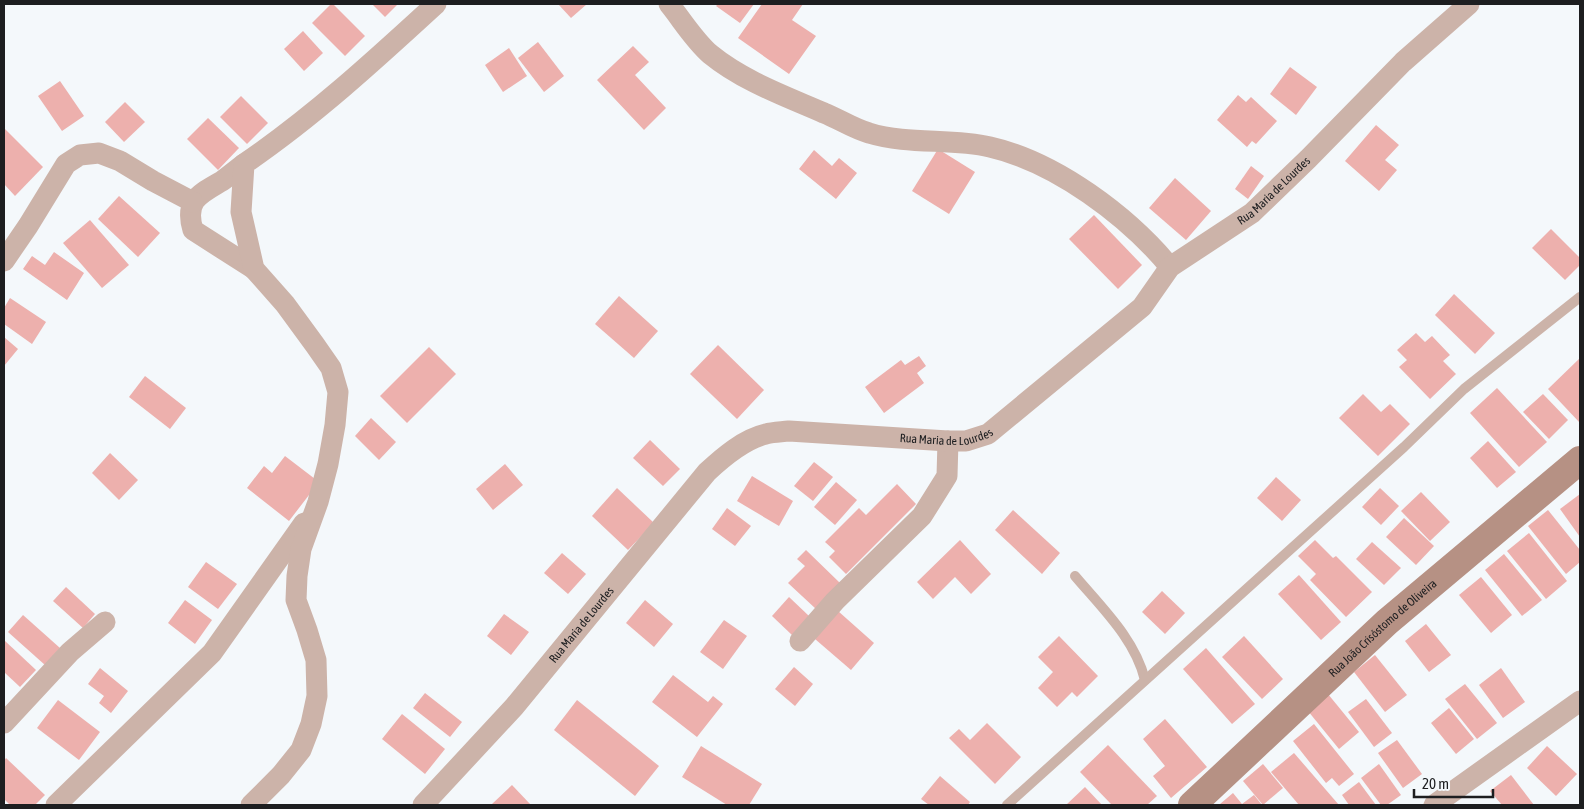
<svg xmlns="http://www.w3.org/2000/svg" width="1584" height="809" font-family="'Asap Condensed',sans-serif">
  <rect width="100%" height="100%" fill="#f4f8fb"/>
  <g fill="#edb0ad">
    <path d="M331 4H333L365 36 345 56 312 23Z"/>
    <path d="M372 4H398L385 17Z"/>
    <path d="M558 4H587L571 18Z"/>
    <path d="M718 4H754L740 23 716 6Z"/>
    <path d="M762 4H803L792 20 816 36 789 74 738 38Z"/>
    <path d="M303 31 323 53 304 71 284 49Z"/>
    <path d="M538 42 564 76 544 92 518 58Z"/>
    <path d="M633 46 649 62 635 75 666 108 644 130 597 80Z"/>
    <path d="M509 48 527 76 503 92 485 65Z"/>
    <path d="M1290 67 1317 87 1296 115 1270 94Z"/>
    <path d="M60 81 84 116 62 131 38 96Z"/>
    <path d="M1238 95 1246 102 1251 97 1277 121 1256 144 1252 141 1247 147 1217 120Z"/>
    <path d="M241 96 268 123 247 144 220 117Z"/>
    <path d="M125 102 145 122 124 142 105 122Z"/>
    <path d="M208 118 239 148 218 170 187 139Z"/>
    <path d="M1376 125 1399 145 1385 160 1397 170 1379 191 1345 161Z"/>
    <path d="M4 128 43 167 15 196 4 184Z"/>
    <path d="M938 149 975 172 949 214 912 191Z"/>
    <path d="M814 150 832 166 839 158 857 173 836 199 799 169Z"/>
    <path d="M1251 166 1264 176 1248 199 1235 189Z"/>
    <path d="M1175 178 1211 211 1186 240 1149 208Z"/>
    <path d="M119 196 160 233 138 257 98 219Z"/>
    <path d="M1094 215 1142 265 1118 289 1069 239Z"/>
    <path d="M90 220 129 265 102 288 63 243Z"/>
    <path d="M1551 229 1580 258V265L1565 280 1532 248Z"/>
    <path d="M54 252 84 273 67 300 23 269 32 256 45 265Z"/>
    <path d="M1454 294 1495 333 1475 354 1435 315Z"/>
    <path d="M619 296 658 331 634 358 595 324Z"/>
    <path d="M10 298 46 322 32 344 4 324V308Z"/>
    <path d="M1416 333 1425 342 1432 336 1450 355 1443 361 1456 374 1430 399 1399 367 1407 360 1397 350Z"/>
    <path d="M4 337 18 349 4 366Z"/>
    <path d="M718 345 764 390 737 419 690 374Z"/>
    <path d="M429 347 456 374 407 423 380 396Z"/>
    <path d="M919 356 926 366 917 373 924 383 884 413 865 387 901 360 905 365Z"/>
    <path d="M1580 358V423L1548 389Z"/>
    <path d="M145 376 186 408 170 429 129 397Z"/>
    <path d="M1497 388 1547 442 1519 467 1470 413Z"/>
    <path d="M1363 394 1381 412 1390 404 1410 424 1378 456 1339 418Z"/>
    <path d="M1543 394 1568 420 1549 439 1523 412Z"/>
    <path d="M371 418 396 442 379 460 355 436Z"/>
    <path d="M650 440 680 469 663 486 633 458Z"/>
    <path d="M1488 441 1516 472 1497 488 1470 458Z"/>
    <path d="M110 453 138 480 119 500 92 473Z"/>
    <path d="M285 456 319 482 289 521 247 488 264 466 272 473Z"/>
    <path d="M814 462 833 477 813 501 794 486Z"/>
    <path d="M505 464 523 485 493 510 476 489Z"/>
    <path d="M752 476 793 501 779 526 737 501Z"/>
    <path d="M1276 477 1301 500 1282 521 1257 498Z"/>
    <path d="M836 482 857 500 835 525 814 507Z"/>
    <path d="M897 484 916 504 846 574 829 557 835 551 825 542 859 508 866 515Z"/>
    <path d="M617 488 654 523 628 550 592 516Z"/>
    <path d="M1380 488 1399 506 1381 525 1362 507Z"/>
    <path d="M1421 492 1450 522 1430 541 1401 511Z"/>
    <path d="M1580 494V537L1560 509Z"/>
    <path d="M727 508 751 526 735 546 712 529Z"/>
    <path d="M1013 510 1060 553 1042 574 995 530Z"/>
    <path d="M1548 510 1580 550V562L1566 574 1528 526Z"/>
    <path d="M1404 518 1434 546 1416 565 1386 537Z"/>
    <path d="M1529 533 1567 581 1546 599 1507 551Z"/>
    <path d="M960 540 991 574 971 594 955 577 933 599 917 582Z"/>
    <path d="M1315 540 1333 558 1336 556 1372 592 1346 617 1310 580 1316 574 1298 556Z"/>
    <path d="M1372 542 1401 568 1384 585 1356 559Z"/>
    <path d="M806 550 840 583 816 609 788 583 805 566 797 559Z"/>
    <path d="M562 553 586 574 568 594 544 573Z"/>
    <path d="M1504 554 1542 600 1522 616 1485 570Z"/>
    <path d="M206 562 237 584 218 609 188 587Z"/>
    <path d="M1299 575 1341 622 1321 640 1278 594Z"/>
    <path d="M1481 577 1512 615 1491 633 1459 595Z"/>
    <path d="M66 587 95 614 83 628 53 601Z"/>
    <path d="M1162 591 1185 613 1165 634 1142 612Z"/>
    <path d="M789 597 809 616 792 635 772 616Z"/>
    <path d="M185 600 212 620 195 644 168 623Z"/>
    <path d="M645 600 673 624 654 647 626 623Z"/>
    <path d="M838 611 874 643 851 670 815 639Z"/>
    <path d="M504 614 529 632 511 655 487 636Z"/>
    <path d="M23 615 60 648 45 665 8 632Z"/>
    <path d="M724 620 747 636 723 669 700 652Z"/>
    <path d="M1426 624 1451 655 1429 672 1405 641Z"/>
    <path d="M1059 636 1098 676 1077 697 1072 692 1057 707 1038 688 1053 672 1038 657Z"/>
    <path d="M1244 636 1283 679 1262 699 1222 657Z"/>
    <path d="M4 640 36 670 20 687 4 672Z"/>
    <path d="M1206 648 1255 704 1232 724 1183 669Z"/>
    <path d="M1375 655 1407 695 1385 712 1354 672Z"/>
    <path d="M794 667 813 684 795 706 775 689Z"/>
    <path d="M100 668 128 691 111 713 99 703 104 696 88 684Z"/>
    <path d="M1501 668 1525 702 1503 718 1479 685Z"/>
    <path d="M673 675 708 702 713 696 723 704 697 737 652 702Z"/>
    <path d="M1465 684 1497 723 1477 739 1445 699Z"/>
    <path d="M425 693 462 722 450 737 413 708Z"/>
    <path d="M1328 694 1359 732 1339 749 1308 711Z"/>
    <path d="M1366 699 1392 733 1374 747 1348 712Z"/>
    <path d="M58 700 100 732 79 760 37 728Z"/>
    <path d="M577 700 659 766 635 796 554 730Z"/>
    <path d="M1449 708 1474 739 1456 754 1431 723Z"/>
    <path d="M402 714 445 749 425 774 382 739Z"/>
    <path d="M1165 719 1207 767 1171 798 1153 776 1165 766 1143 739Z"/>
    <path d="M987 723 1021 757 995 784 949 738 959 729 970 740Z"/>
    <path d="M1314 724 1354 774 1339 786 1332 778 1326 783 1293 741Z"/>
    <path d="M1397 740 1422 774 1403 788 1378 753Z"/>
    <path d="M1108 745 1157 796 1147 805H1112L1080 772Z"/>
    <path d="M701 746 762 784 749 805H727L682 777Z"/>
    <path d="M1547 746 1577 774 1556 796 1527 768Z"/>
    <path d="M1294 753 1339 805H1299L1271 772Z"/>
    <path d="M6 758 45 795 35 805H10L4 799V761Z"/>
    <path d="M1263 764 1283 788 1263 805 1243 781Z"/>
    <path d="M1379 764 1401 795 1387 805H1381L1361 778Z"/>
    <path d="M1511 775 1534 805H1502L1490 791Z"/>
    <path d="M940 776 970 802 968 805H929L921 799Z"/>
    <path d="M1359 782 1376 805H1349L1342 795Z"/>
    <path d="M512 785 531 805H494L492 804Z"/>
    <path d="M1085 787 1102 805H1066Z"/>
    <path d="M1233 793 1242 804 1254 795 1262 805H1221L1220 804Z"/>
  </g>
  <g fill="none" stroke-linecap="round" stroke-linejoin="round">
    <g stroke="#ccb3a9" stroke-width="10">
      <path d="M1075 576C1102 608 1135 639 1145 680"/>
      <path d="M1007 805 1404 447 1464 389 1580 297"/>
    </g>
    <g stroke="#ccb3a9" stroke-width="21">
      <path d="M669 4C682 20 694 40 710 54 743 81 785 96 824 113 839 119 854 129 869 133 908 145 951 138 990 147 1056 162 1128 216 1170 267"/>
      <path d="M244 164C237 169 229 176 222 181 200 194 184 200 193 230L254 269"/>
      <path d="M4 261 28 226 66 164 80 155 99 153 120 161 153 181 193 202"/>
      <path d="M800 641 835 601 922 516 947 476 948 441"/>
      <path d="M4 723 70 652 105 622"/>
      <path d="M56 805 212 653 304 523"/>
      <path d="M251 805 281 775 301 750 311 724 317 696 316 660 307 630 296 600 297 576 301 549 318 502 328 464 335 425 338 392 331 368 315 345 285 304 254 269 241 212 244 164C313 117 375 60 436 4"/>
      <path id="s1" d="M423 805 514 707 707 472C723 457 744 439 766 434 773 432 781 432 789 431L948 441H966L988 434 1142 307 1170 267 1252 213 1308 159 1403 62 1469 4"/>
      <path d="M1434 805 1580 701"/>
    </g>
    <path stroke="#b69184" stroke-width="28" id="s2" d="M1192 805 1387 622 1580 460"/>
  </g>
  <g text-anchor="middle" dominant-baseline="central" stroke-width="4" stroke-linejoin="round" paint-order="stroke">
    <g font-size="12" fill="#1d1e20" stroke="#f4f8fb">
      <text stroke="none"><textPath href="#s1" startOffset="1110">Rua Maria de Lourdes</textPath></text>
      <text stroke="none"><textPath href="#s1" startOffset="690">Rua Maria de Lourdes</textPath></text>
      <text stroke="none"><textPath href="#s1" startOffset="240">Rua Maria de Lourdes</textPath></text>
      <text stroke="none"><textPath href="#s2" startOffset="260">Rua João Crisóstomo de Oliveira</textPath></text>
    </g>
  </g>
  <rect width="1584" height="809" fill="none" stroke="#1d1e20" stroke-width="10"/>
  <path d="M1414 789v8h79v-8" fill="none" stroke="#1d1e20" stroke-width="2.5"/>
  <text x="1422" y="789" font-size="15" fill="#1d1e20" stroke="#f4f8fb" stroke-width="4" paint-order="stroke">20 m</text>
</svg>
